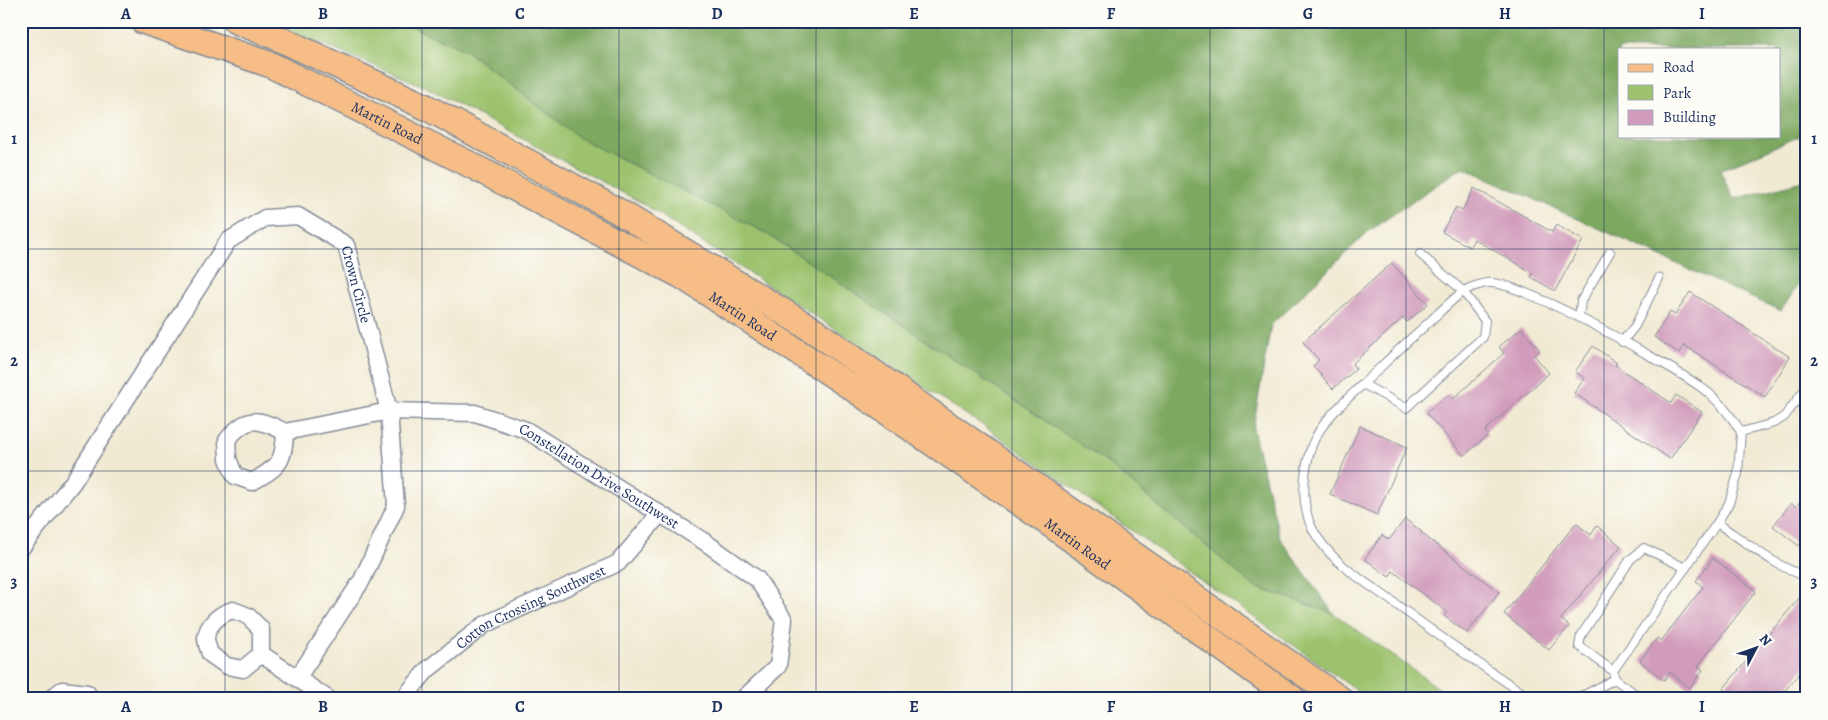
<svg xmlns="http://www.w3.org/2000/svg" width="1828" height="720" font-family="Alegreya,serif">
  <rect width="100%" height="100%" fill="#fdfcf7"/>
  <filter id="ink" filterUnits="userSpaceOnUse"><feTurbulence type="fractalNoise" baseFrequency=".02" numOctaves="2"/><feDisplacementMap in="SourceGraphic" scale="10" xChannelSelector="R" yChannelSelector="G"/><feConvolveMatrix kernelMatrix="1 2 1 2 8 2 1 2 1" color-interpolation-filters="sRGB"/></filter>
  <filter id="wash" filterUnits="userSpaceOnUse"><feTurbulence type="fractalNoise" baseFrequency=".0096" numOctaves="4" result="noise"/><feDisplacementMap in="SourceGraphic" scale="20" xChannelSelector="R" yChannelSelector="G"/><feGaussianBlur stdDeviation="1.12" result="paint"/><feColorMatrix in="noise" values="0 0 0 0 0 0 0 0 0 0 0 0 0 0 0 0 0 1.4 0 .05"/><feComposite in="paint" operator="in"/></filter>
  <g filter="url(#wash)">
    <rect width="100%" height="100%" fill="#f1ead3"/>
    <path fill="#9cc26d" stroke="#5c7866" d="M264 21H399L465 50 580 138 766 233 1105 461 1255 587 1333 613 1454 699H1369L990 430 640 202 424 86Z"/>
    <path fill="#7da860" stroke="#4c6c5f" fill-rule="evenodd" d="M399 21H1807V133L1720 170 1734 199 1807 180V271L1781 311 1463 167 1369 231 1271 325 1253 429 1280 538 1333 613 1255 587 1105 461 766 233 580 138 465 50ZM1619 49H1779V136H1619Z"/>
    <g id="blocks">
      <g fill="#d19cbb">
        <path d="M1474 188 1552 232 1556 225 1583 240 1555 291 1531 277 1533 273 1474 239 1470 247 1442 232 1456 207 1462 211Z"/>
        <path d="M1392 263 1428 304 1407 322 1403 318 1352 364 1356 369 1333 389 1313 366 1319 360 1303 342Z"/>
        <path d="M1690 292 1790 357 1765 397 1684 345 1679 353 1654 337 1670 312 1675 315Z"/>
        <path d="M1521 328 1540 350 1534 355 1549 373 1485 431 1488 435 1464 456 1426 413 1449 394 1453 399 1504 353 1499 347Z"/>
        <path d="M1593 346 1617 363 1615 365 1671 403 1676 395 1702 412 1670 459 1574 393 1585 378 1575 372Z"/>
        <path d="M1360 426 1407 447 1377 515 1330 494Z"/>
        <path d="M1807 492V539L1805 537 1799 546 1773 526 1791 503 1796 507Z"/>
        <path d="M1405 519 1422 532 1421 533 1499 592 1467 633 1444 616 1447 612 1393 571 1389 577 1365 559 1382 535 1389 540Z"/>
        <path d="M1576 523 1591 535 1597 526 1621 546 1561 619 1569 626 1549 650 1504 614Z"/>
        <path d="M1713 558 1756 591 1698 666 1703 670 1690 688 1670 672 1664 680 1640 661 1657 638 1661 641 1703 587 1696 581Z"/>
        <path d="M1800 597 1807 602V664L1778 699H1735L1723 689Z"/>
      </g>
    </g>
  </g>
  <g filter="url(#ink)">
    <use href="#blocks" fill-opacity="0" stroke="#868c98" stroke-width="1"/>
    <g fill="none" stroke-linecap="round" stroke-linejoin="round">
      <g stroke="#868c98" stroke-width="10">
        <g id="lane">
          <path d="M1579 318 1581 301 1610 252"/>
          <path d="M1622 342 1635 326 1659 278"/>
          <path d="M1363 384 1406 408 1483 337 1485 321 1463 291 1420 254"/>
          <path d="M1717 523C1740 538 1781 571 1807 576"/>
          <path d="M1613 671 1579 646 1581 636 1630 560 1644 548 1686 568"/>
          <path d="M1532 699C1484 668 1439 636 1393 602 1363 580 1332 564 1313 530 1300 505 1303 471 1312 445 1322 420 1345 401 1364 383 1382 366 1399 349 1417 333 1432 320 1446 305 1461 293 1468 287 1478 285 1486 283 1517 278 1672 366 1702 388 1719 400 1730 414 1741 432"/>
          <path d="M1572 699 1586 694 1615 679"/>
          <path d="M1642 699 1615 679 1613 671 1717 523 1729 503 1738 474 1741 432 1774 423 1784 417 1807 387"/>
          <path d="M1805 699 1807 696"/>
        </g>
      </g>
      <g stroke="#868c98" stroke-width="19">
        <g id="street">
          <path id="s1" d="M285 432C284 464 278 467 252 482L235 476 228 459 227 440C248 415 257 418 285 432L389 411 475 413 526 430 705 542 757 579 784 620 778 666 743 699"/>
          <path id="s2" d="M21 548 73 482 228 241 265 218 298 216 346 245 389 411 396 506 362 580 298 677"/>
          <path d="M233 610 248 616 261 629V654L243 669 227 666 210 654C209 650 206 643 206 638 207 624 221 613 233 610Z"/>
          <path d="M261 654 328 699"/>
          <path d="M50 699 62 690 87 693 91 699"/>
          <path id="s3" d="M403 699 427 670 484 625 618 563 659 515"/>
        </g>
      </g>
      <g stroke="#868c98" stroke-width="28">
        <g id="primary">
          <path id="s4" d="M143 21 271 65 465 162 682 276 854 389 1043 519 1293 699"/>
          <path d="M236 21 276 37 426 107 618 211 810 328 1340 699"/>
        </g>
      </g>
      <use href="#lane" stroke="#fff" stroke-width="8"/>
      <use href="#street" stroke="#fff" stroke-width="16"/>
      <use href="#primary" stroke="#f6be86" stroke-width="25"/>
    </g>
  </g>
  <path fill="none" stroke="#1b2f5e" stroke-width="1" stroke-opacity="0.55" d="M225 21V699M422 21V699M619 21V699M816 21V699M1012 21V699M1210 21V699M1406 21V699M1604 21V699M21 249H1807M21 471H1807"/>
  <g text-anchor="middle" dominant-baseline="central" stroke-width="4" stroke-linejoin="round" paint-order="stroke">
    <g font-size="15" fill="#1b2f5e" stroke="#fdfcf7">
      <text stroke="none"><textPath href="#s4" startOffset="265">Martin Road</textPath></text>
      <text stroke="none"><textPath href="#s2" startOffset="544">Crown Circle</textPath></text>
      <text stroke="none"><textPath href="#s4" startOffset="670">Martin Road</textPath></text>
      <text stroke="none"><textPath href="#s1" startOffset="519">Constellation Drive Southwest</textPath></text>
      <text stroke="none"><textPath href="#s4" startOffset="1075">Martin Road</textPath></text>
      <text stroke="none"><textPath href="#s3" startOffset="160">Cotton Crossing Southwest</textPath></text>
    </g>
  </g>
  <rect width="1828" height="720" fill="none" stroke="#fdfcf7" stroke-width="55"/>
  <rect x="1618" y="48" width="162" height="90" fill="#fdfcf7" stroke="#a3aaba"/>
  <rect x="1628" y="64" width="25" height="8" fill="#f6be86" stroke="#a3aaba"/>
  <text x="1663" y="72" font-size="15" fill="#1b2f5e">Road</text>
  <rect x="1628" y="85" width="25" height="15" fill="#9cc26d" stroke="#a3aaba"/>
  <text x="1663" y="98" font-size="15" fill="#1b2f5e">Park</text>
  <rect x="1628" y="110" width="25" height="15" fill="#d19cbb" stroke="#a3aaba"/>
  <text x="1663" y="122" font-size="15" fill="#1b2f5e">Building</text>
  <g transform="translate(1756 648) rotate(49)" stroke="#fdfcf7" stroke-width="4" paint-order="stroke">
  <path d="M0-4L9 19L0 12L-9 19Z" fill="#1b2f5e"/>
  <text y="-8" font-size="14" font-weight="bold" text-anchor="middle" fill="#1b2f5e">N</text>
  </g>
  <rect x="28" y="28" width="1772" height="664" fill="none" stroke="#1b2f5e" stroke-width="2"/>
  <g font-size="16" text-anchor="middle" font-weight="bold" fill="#1b2f5e">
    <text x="126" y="19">A</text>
    <text x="323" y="19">B</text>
    <text x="520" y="19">C</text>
    <text x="717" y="19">D</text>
    <text x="914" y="19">E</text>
    <text x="1111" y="19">F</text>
    <text x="1308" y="19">G</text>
    <text x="1505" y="19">H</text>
    <text x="1702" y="19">I</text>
    <text x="14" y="144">1</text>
    <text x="1814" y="144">1</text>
    <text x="14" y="366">2</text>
    <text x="1814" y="366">2</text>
    <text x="14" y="587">3</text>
    <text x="1814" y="587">3</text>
    <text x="126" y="712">A</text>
    <text x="323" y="712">B</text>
    <text x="520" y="712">C</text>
    <text x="717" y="712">D</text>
    <text x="914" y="712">E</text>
    <text x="1111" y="712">F</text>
    <text x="1308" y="712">G</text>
    <text x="1505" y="712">H</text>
    <text x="1702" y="712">I</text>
  </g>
</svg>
